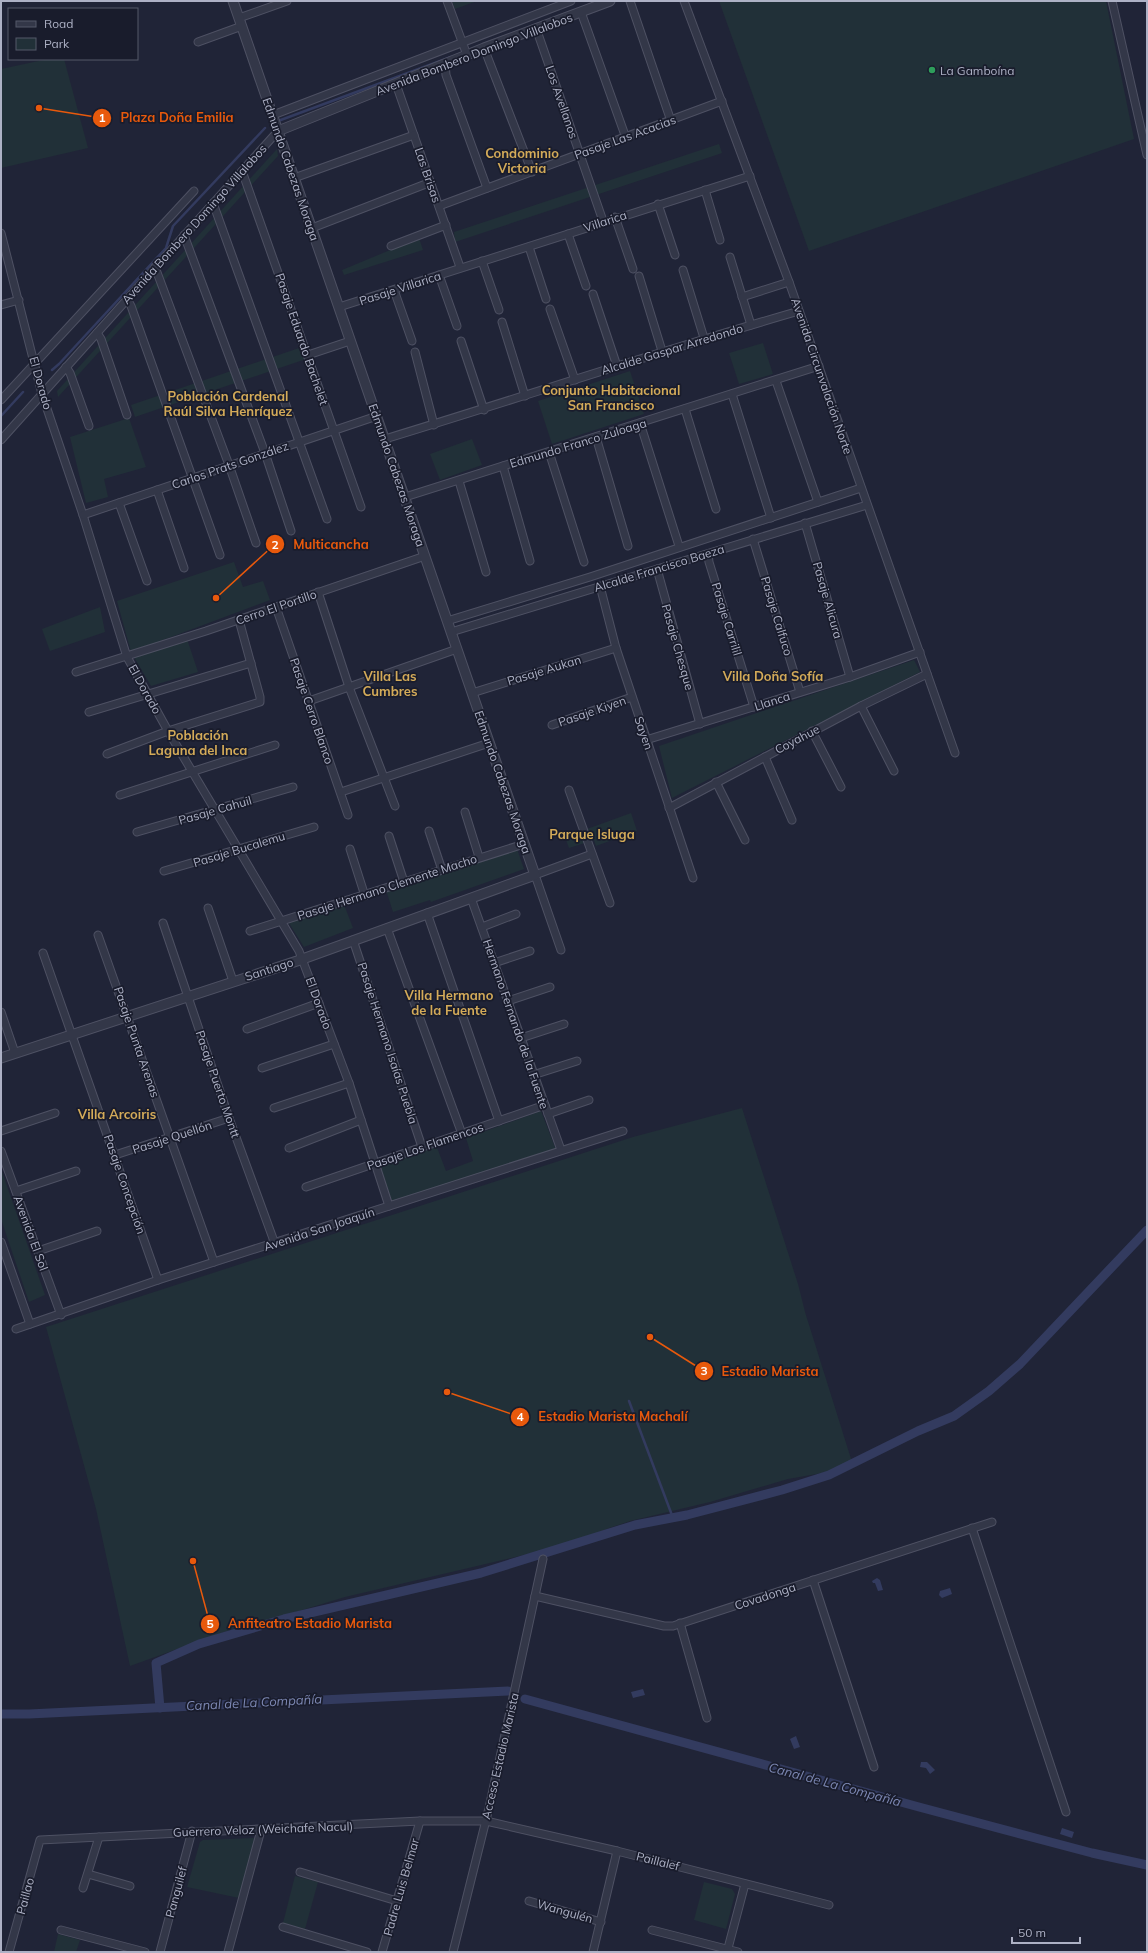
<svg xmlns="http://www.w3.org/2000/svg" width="1148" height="1953" font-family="Mulish,sans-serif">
  <rect width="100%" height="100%" fill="#202437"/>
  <g fill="#213038">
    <path d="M452 1H477L455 9Z"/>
    <path d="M719 1H1106L1134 139 809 251Z"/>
    <path d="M48 59H64L88 148 1 168V69Z"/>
    <path d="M719 144 722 153 455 242 454 232Z"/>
    <path d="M277 149 278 156 58 397 57 391Z"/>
    <path d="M419 238 423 250 344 275 342 270Z"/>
    <path d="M763 343 773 374 739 384 729 353Z"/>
    <path d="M302 347 306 359 135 417 131 405Z"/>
    <path d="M630 371 644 414 552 444 538 401Z"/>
    <path d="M129 418 146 467 104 479 108 497 86 503 70 437Z"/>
    <path d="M472 439 482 465 440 480 430 454Z"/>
    <path d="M234 562 243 587 263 581 270 600 131 652 117 601Z"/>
    <path d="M100 607 105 632 50 651 42 629Z"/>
    <path d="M187 639 198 672 151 686 134 657Z"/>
    <path d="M914 660 920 672 672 798 659 746Z"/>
    <path d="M631 813 637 831 596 846 594 840 569 848 565 837Z"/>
    <path d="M516 846 524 869 431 902 430 900 393 912 386 890Z"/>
    <path d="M343 902 353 928 304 947 287 920Z"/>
    <path d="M742 1108 798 1284 805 1312 852 1462 828 1472 788 1479 710 1502 630 1521 609 1528 567 1547 532 1553 345 1597 289 1614 230 1630 130 1666 96 1509 46 1327 633 1137Z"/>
    <path d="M541 1111 556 1150 392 1202 380 1165 436 1145 446 1171 473 1161 466 1138Z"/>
    <path d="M1 1169 45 1295 29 1302 1 1219Z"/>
    <path d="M254 1838 256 1840 239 1898 187 1887 200 1842 203 1840Z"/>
    <path d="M295 1876 318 1882 305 1929 283 1923Z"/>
    <path d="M704 1882 732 1889 735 1894 726 1929 694 1920Z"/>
    <path d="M58 1934 80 1940 76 1952H54Z"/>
  </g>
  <g fill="#333b5f">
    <path d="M877 1578 880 1580 883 1590 878 1591 875 1583H873L872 1581Z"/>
    <path d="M950 1588 952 1594 942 1598 939 1595 940 1591Z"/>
    <path d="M643 1689 645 1695 633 1698 631 1692Z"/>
    <path d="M796 1736 800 1747 794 1749 790 1739Z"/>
    <path d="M921 1762H927L935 1770 930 1774 926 1768 920 1767Z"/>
    <path d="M1062 1828 1074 1832 1072 1838 1060 1834Z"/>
  </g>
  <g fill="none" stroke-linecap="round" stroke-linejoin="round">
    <g stroke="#333b5f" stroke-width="2.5">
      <path d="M278 121 451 57"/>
      <path d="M52 370 59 364 166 248 173 226 265 128"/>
      <path d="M1 416 23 392"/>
      <path d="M629 1401 673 1518"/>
    </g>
    <g stroke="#333b5f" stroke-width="9">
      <path d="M525 1699 919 1807 1092 1853 1147 1865"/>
      <path d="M160 1708 156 1663 199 1644 284 1619 481 1573 635 1525 687 1515 782 1490 829 1475 918 1431 954 1416 989 1391 1020 1364 1147 1230"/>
      <path d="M1 1714H29L508 1691"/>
    </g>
    <g stroke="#4e5163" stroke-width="9">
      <g id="minor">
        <path d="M447 1 467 55"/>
        <path d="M630 1 671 121"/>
        <path d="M684 1 789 282 955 753"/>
        <path d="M1112 1 1147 155"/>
        <path d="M581 12 626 138"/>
        <path d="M239 18 287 1"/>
        <path d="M536 28 603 221"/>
        <path d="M198 42 242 26"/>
        <path d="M484 48 532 172"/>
        <path d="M445 64 446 75 487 188"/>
        <path d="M396 84 460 267"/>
        <path d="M273 115 571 1"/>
        <path d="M242 171 361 507"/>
        <path d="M294 178 414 135"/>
        <path d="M705 190 720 240"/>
        <path d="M213 203 327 519"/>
        <path d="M658 204 675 255"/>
        <path d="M439 206 722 101"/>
        <path d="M615 217 633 269"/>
        <path d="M312 228 431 182"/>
        <path d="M1 233 42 394 83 515 127 657 168 731 299 951 349 1083 389 1206"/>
        <path d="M568 234 586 286"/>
        <path d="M184 235 265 453 291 531"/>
        <path d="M391 246 446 225"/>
        <path d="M529 247 546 299"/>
        <path d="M730 257 751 325"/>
        <path d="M482 261 499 310"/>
        <path d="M155 267 229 465 256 543"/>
        <path d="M683 270 704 338"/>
        <path d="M439 275 457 326"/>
        <path d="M639 276 662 351"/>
        <path d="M394 290 412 341"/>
        <path d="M593 294 617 366"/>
        <path d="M742 297 789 282"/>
        <path d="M127 299 131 306 220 555"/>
        <path d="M1 305 19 300"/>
        <path d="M339 307 750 176"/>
        <path d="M550 309 575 380"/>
        <path d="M502 322 525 396"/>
        <path d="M97 333 101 339 127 415"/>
        <path d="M461 341 484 410"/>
        <path d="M415 352 434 425"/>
        <path d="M308 355 350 341"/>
        <path d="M66 367 70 373 89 426"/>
        <path d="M776 381 818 502"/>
        <path d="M732 394 771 518"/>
        <path d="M1 400 194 191"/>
        <path d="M685 409 716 509"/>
        <path d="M640 423 679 546"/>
        <path d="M596 437 628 546"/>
        <path d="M385 439C523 397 660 351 799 311"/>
        <path d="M1 440 278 131"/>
        <path d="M549 452 584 562"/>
        <path d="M503 466 530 561"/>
        <path d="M459 481 486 572"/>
        <path d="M157 490 184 568"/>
        <path d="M405 497 819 366"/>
        <path d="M119 503 147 581"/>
        <path d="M83 515 377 416"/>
        <path d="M805 523 850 677"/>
        <path d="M753 539 800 692"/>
        <path d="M708 554 709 562 754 707"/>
        <path d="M657 569 700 724"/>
        <path d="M600 586 616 648 693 878"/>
        <path d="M318 592 349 687 395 806"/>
        <path d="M276 607 348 815"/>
        <path d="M447 621 590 577 861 488"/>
        <path d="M451 632 867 505"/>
        <path d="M76 672 206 631 425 556"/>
        <path d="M472 693 616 648"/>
        <path d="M309 701 457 649"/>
        <path d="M861 706 894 771"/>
        <path d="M89 712 251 663"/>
        <path d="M552 725 632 697"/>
        <path d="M812 731 841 787"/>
        <path d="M646 740 850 677 920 652"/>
        <path d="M107 754 168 731 260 702V697L239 620"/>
        <path d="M765 757 792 820"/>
        <path d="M716 782 745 840"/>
        <path d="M569 790 610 903"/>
        <path d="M341 792 489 743"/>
        <path d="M120 795 275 745"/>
        <path d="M669 808 861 706 927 674"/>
        <path d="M465 812 479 857"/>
        <path d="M429 831 442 870"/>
        <path d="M137 832 293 787"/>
        <path d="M389 836 404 882"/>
        <path d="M350 849 365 896"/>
        <path d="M164 871 314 827"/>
        <path d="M471 898 561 1150"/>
        <path d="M208 908 233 981"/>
        <path d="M427 913 499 1121"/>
        <path d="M163 923 229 1118 275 1244"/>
        <path d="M482 927 516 914"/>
        <path d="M387 928 462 1134"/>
        <path d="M250 931 524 844"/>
        <path d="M98 935 214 1262"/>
        <path d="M353 940 422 1147"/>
        <path d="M561 950 535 875 592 854"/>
        <path d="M43 953 158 1280"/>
        <path d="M494 963 530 951"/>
        <path d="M508 1001 550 987"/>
        <path d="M1 1012 15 1053"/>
        <path d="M247 1029 319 1003"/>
        <path d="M521 1038 564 1024"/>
        <path d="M262 1068 334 1044"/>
        <path d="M533 1075 577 1061"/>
        <path d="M274 1108 349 1083"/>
        <path d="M548 1114 589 1100"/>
        <path d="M1 1131 55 1113"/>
        <path d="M289 1148 361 1120"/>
        <path d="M1 1151 61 1315"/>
        <path d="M115 1155 229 1118"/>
        <path d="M306 1187 545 1105"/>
        <path d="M16 1191 76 1171"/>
        <path d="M1 1242 30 1324"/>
        <path d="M38 1251 97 1231"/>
        <path d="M16 1329 158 1280 623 1131"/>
        <path d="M972 1528 1066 1812"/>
        <path d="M813 1580 874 1767"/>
        <path d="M535 1596 664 1626H673L992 1522"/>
        <path d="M680 1623 707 1718"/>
        <path d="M300 1872 397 1901"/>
        <path d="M88 1874 130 1886"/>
        <path d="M83 1888 99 1837"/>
        <path d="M529 1901 601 1922"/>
        <path d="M283 1927 367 1952"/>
        <path d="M61 1930 145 1952"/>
        <path d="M652 1930 738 1952"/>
        <path d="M9 1952 40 1840 420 1821H486L617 1851 829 1905"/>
        <path d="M160 1952 192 1831"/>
        <path d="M228 1952 261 1830"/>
        <path d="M382 1952 420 1821"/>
        <path d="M453 1952 489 1808 543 1559"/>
        <path d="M593 1952 617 1851"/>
        <path d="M727 1952 745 1884"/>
      </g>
    </g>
    <g stroke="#4e5163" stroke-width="11">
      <g id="tertiary">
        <path d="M278 131 484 48 610 1"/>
        <path d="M1 1058 297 961 535 875 233 1"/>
      </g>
    </g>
    <use href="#minor" stroke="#333748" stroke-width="7"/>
    <use href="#tertiary" stroke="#333748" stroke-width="9"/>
  </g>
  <circle fill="#2e9e5b" stroke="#191c2c" stroke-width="1.5" cx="932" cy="70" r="4"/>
  <g text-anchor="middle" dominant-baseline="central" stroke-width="3.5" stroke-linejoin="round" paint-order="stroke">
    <g font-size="12" fill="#adb1c5" stroke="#191c2c">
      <text transform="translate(474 54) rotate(-21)">Avenida Bombero Domingo Villalobos</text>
      <text transform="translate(562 102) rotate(71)">Los Avellanos</text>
      <text transform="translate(625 137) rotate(-20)">Pasaje Las Acacias</text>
      <text transform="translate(291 169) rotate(71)">Edmundo Cabezas Moraga</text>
      <text transform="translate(428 175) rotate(71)">Las Brisas</text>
      <text transform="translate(605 221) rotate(-18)">Villarica</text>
      <text transform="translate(194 224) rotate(-48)">Avenida Bombero Domingo Villalobos</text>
      <text transform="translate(400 288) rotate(-18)">Pasaje Villarica</text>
      <text transform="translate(302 339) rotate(71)">Pasaje Eduardo Bachelet</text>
      <text transform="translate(672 349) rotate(-17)">Alcalde Gaspar Arredondo</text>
      <text transform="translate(822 376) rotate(71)">Avenida Circunvalación Norte</text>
      <text transform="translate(41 383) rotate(74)">El Dorado</text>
      <text transform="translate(578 443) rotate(-17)">Edmundo Franco Zuloaga</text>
      <text transform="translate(230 465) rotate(-19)">Carlos Prats González</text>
      <text transform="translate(397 475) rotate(71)">Edmundo Cabezas Moraga</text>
      <text transform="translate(659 568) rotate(-17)">Alcalde Francisco Baeza</text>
      <text transform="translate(828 600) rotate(74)">Pasaje Alicura</text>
      <text transform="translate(276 607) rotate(-19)">Cerro El Portillo</text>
      <text transform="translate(777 616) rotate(73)">Pasaje Calfuco</text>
      <text transform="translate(727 619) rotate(73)">Pasaje Carrilil</text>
      <text transform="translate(678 647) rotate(74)">Pasaje Chesque</text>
      <text transform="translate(544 670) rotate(-17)">Pasaje Aukan</text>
      <text transform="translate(145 689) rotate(61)">El Dorado</text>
      <text transform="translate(772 701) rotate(-18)">Llanca</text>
      <text transform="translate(312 711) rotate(71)">Pasaje Cerro Blanco</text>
      <text transform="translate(592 711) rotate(-19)">Pasaje Kiyen</text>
      <text transform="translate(644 733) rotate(71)">Sayen</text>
      <text transform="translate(797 739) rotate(-28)">Coyahue</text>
      <text transform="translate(503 782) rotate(71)">Edmundo Cabezas Moraga</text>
      <text transform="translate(215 810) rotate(-16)">Pasaje Cahuil</text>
      <text transform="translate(239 849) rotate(-17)">Pasaje Bucalemu</text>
      <text transform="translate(387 887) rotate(-18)">Pasaje Hermano Clemente Macho</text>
      <text transform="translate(269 969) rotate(-18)">Santiago</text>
      <text transform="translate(319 1003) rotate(70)">El Dorado</text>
      <text transform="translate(516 1024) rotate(71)">Hermano Fernando de la Fuente</text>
      <text transform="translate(137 1042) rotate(71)">Pasaje Punta Arenas</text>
      <text transform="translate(388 1043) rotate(72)">Pasaje Hermano Isaías Puebla</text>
      <text transform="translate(218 1084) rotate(71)">Pasaje Puerto Montt</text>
      <text transform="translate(172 1137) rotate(-18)">Pasaje Quellón</text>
      <text transform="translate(425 1146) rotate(-19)">Pasaje Los Flamencos</text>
      <text transform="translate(125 1184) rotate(71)">Pasaje Concepción</text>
      <text transform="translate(319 1229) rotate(-18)">Avenida San Joaquín</text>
      <text transform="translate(31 1233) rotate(70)">Avenida El Sol</text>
      <text transform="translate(765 1596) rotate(-18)">Covadonga</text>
      <text transform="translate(500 1756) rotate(-77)">Acceso Estadio Marista</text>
      <text transform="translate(263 1829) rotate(-2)">Guerrero Veloz (Weichafe Nacul)</text>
      <text transform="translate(658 1861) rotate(14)">Paillalef</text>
      <text transform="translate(401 1887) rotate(-74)">Padre Luis Belmar</text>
      <text transform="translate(176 1892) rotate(-75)">Panguilef</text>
      <text transform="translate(25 1896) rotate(-75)">Paillao</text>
      <text transform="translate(565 1911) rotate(16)">Wangulén</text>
    </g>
    <g font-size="12" fill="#adb1c5" stroke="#191c2c" text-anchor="start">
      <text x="940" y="70">La Gamboína</text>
    </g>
    <g font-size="13" font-weight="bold" fill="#d4ab59" stroke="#191c2c">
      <text x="522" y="153">Condominio<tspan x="522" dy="15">Victoria</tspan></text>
      <text x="611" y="390">Conjunto Habitacional<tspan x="611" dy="15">San Francisco</tspan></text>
      <text x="228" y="396">Población Cardenal<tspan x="228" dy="15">Raúl Silva Henríquez</tspan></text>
      <text x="390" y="676">Villa Las<tspan x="390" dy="15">Cumbres</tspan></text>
      <text x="773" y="676">Villa Doña Sofía</text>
      <text x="198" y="735">Población<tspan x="198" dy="15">Laguna del Inca</tspan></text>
      <text x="592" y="834">Parque Isluga</text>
      <text x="449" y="995">Villa Hermano<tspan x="449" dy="15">de la Fuente</tspan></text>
      <text x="117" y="1114">Villa Arcoiris</text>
    </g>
    <g font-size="13" font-style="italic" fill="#7c87b2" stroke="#191c2c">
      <text transform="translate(254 1702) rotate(-3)">Canal de La Compañía</text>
      <text transform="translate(835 1784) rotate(15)">Canal de La Compañía</text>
    </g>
  </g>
  <path fill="none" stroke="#e8590c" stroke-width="1.5" d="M39 108L102 118M216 598L275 544M650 1337L704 1371M447 1392L520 1417M193 1561L210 1624"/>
  <g fill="#e8590c" stroke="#191c2c" stroke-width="1.5">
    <circle cx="39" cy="108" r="4"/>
    <circle cx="216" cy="598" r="4"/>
    <circle cx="650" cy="1337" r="4"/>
    <circle cx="447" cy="1392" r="4"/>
    <circle cx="193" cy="1561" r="4"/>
    <circle cx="102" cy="118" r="10"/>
    <circle cx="275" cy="544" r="10"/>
    <circle cx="704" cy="1371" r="10"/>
    <circle cx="520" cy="1417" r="10"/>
    <circle cx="210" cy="1624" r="10"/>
  </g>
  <g font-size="12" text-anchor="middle" font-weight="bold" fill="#fff">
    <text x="102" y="122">1</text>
    <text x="275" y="549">2</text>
    <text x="704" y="1375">3</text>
    <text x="520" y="1421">4</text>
    <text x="210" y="1628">5</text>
  </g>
  <g font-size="13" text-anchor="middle" font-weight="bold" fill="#e8590c" stroke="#191c2c" stroke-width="3.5" stroke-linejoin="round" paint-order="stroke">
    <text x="177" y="122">Plaza Doña Emilia</text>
    <text x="331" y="549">Multicancha</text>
    <text x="770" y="1376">Estadio Marista</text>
    <text x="613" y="1421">Estadio Marista Machalí</text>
    <text x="310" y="1628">Anfiteatro Estadio Marista</text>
  </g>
  <rect width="1148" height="1953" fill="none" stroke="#adb1c5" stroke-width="4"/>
  <rect x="8" y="8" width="130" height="52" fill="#191c2c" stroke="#545869"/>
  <rect x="16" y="21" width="20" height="6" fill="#333748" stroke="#545869"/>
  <text x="44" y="28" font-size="12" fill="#adb1c5">Road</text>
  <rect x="16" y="38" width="20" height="12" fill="#213038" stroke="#545869"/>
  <text x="44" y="48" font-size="12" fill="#adb1c5">Park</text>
  <path d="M1012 1937v6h68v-6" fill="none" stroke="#adb1c5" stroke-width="2"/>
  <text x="1018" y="1937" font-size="12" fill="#adb1c5" stroke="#191c2c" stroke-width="3" paint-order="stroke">50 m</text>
</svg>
